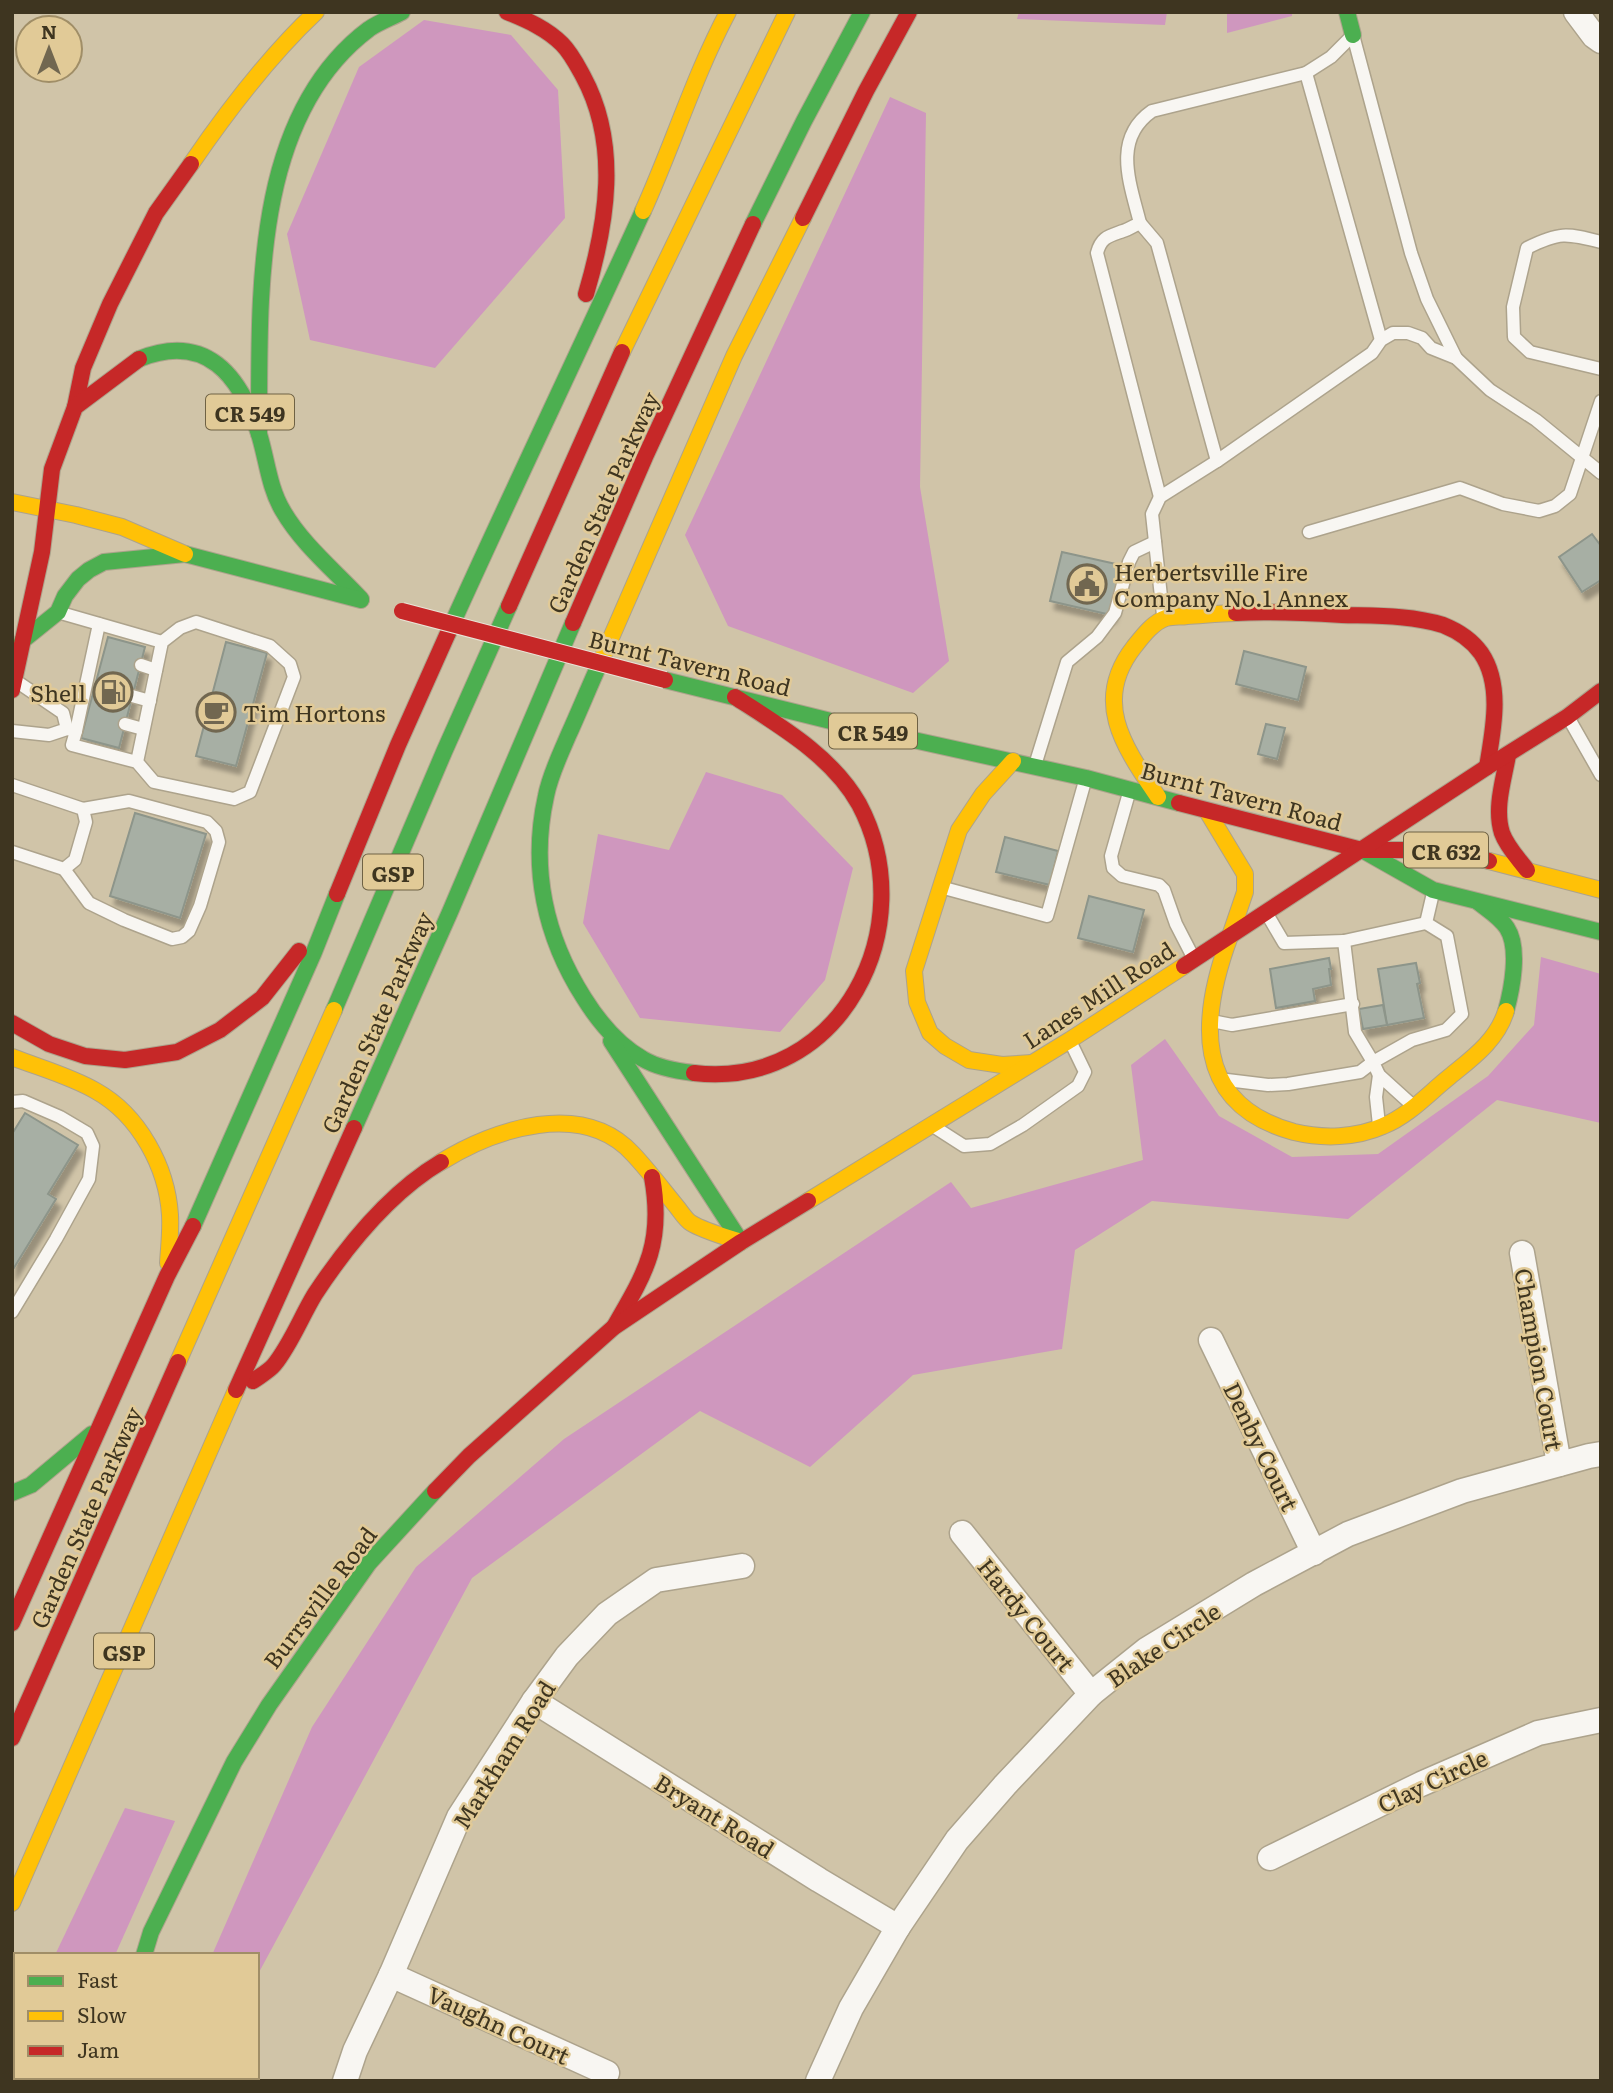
<svg xmlns="http://www.w3.org/2000/svg" width="1613" height="2093" font-family="Literata,serif">
  <defs>
    <filter id="shadow"><feDropShadow dx="4.5" dy="8" stdDeviation="2" flood-color="#0004"/></filter>
  </defs>
  <rect width="100%" height="100%" fill="#d0c4a8"/>
  <g fill="#cf97be">
    <path d="M1019 12H1167L1165 25 1017 19Z"/>
    <path d="M1227 12H1292V16L1227 33Z"/>
    <path d="M424 20 511 35 558 90 565 218 435 368 310 340 287 234 359 67Z"/>
    <path d="M890 97 926 113 920 487 949 661 913 693 728 626 685 535Z"/>
    <path d="M706 772 782 795 853 868 825 980 780 1032 640 1018 583 923 598 834 669 850Z"/>
    <path d="M1541 957 1601 974V1123L1497 1100 1348 1219 1152 1201 1075 1250 1062 1349 913 1375 810 1467 700 1411 472 1578 257 1976V1955H212L312 1727 416 1567 564 1439 951 1182 971 1208 1143 1160 1131 1065 1165 1039 1219 1116 1292 1157 1378 1154 1488 1076 1534 1025Z"/>
    <path d="M125 1808 175 1821 115 1955H55Z"/>
  </g>
  <g fill="#a7afa4" stroke="#8d958a" stroke-width="2" filter="url(#shadow)">
    <path d="M1592 534 1601 546V580L1582 592 1559 557Z"/>
    <path d="M1062 552 1125 566 1111 615 1050 601Z"/>
    <path d="M108 637 145 647 119 748 81 738Z"/>
    <path d="M226 642 267 653 236 766 196 756Z"/>
    <path d="M1244 651 1306 667 1298 700 1236 684Z"/>
    <path d="M1266 724 1285 728 1277 759 1258 754Z"/>
    <path d="M135 813 206 834 180 918 110 896Z"/>
    <path d="M1005 837 1058 851 1050 885 996 872Z"/>
    <path d="M1089 896 1144 910 1133 952 1078 938Z"/>
    <path d="M1329 958 1331 969H1329L1331 985 1313 989 1315 1001 1276 1008 1270 969Z"/>
    <path d="M1416 963 1420 983 1417 984 1424 1018 1387 1025 1378 969Z"/>
    <path d="M1383 1005 1387 1025 1363 1029 1359 1009Z"/>
    <path d="M25 1113 78 1145 48 1194 56 1199 12 1271V1134Z"/>
  </g>
  <g fill="none" stroke-linecap="round" stroke-linejoin="round">
    <g stroke="#ada38c" stroke-width="15">
      <g id="lane">
        <path d="M1306 73 1381 340"/>
        <path d="M1140 223 1157 243 1217 461"/>
        <path d="M1601 242C1566 233 1559 232 1527 248L1513 307 1514 337 1530 352 1601 369"/>
        <path d="M1160 497 1097 253C1101 237 1109 236 1123 231 1129 229 1135 225 1140 223 1130 183 1112 139 1152 111L1306 73 1331 57 1353 35 1411 253 1427 299 1456 358"/>
        <path d="M1309 532 1460 488 1503 504 1539 511 1555 506 1570 494 1601 401"/>
        <path d="M61 613 162 642"/>
        <path d="M1163 615 1152 514 1160 497 1217 461 1372 353 1381 340 1393 333H1408L1422 338 1431 348 1456 358 1490 390 1536 420 1601 473"/>
        <path d="M141 665 156 670"/>
        <path d="M132 696 150 701"/>
        <path d="M1568 717 1601 775"/>
        <path d="M125 724 143 729"/>
        <path d="M67 729 76 731 72 745 137 762 154 782 234 799 250 792 294 677 290 664 270 646 196 622 180 628 162 642 137 762"/>
        <path d="M12 731 49 735 67 729 63 713 19 683"/>
        <path d="M76 731 99 624"/>
        <path d="M1036 762 1067 662 1097 637 1115 613 1129 562 1134 552 1155 542"/>
        <path d="M12 785 83 809 86 822 75 860 64 869 12 852"/>
        <path d="M1129 793 1111 856 1113 868 1122 876 1159 885 1164 890 1176 924 1193 957"/>
        <path d="M64 869 89 903 124 920 172 939 182 937 189 931 200 906 219 842 216 831 207 822 129 801 83 809"/>
        <path d="M944 888 1047 916 1085 781"/>
        <path d="M1267 914 1284 943 1344 941 1426 923"/>
        <path d="M1212 1021 1232 1025 1353 1004"/>
        <path d="M1379 1075 1373 1062 1412 1040 1446 1030 1462 1014 1447 936 1426 923 1433 893"/>
        <path d="M1227 1080 1268 1085 1288 1084 1360 1072 1373 1062 1355 1032 1344 941"/>
        <path d="M12 1102 23 1101 60 1117 87 1133 93 1146 89 1179 56 1239 12 1312"/>
        <path d="M1379 1125 1376 1097 1379 1075 1411 1104"/>
        <path d="M936 1128 964 1146 990 1144 1023 1125 1078 1086 1085 1072 1071 1043"/>
      </g>
    </g>
    <g stroke="#ada38c" stroke-width="27">
      <g id="street">
        <path d="M1576 12 1594 36 1601 41"/>
        <path d="M1522 1253 1559 1464"/>
        <path d="M1211 1340 1314 1553"/>
        <path d="M962 1533 1091 1694"/>
        <path d="M534 1701 819 1880 898 1927"/>
        <path d="M1270 1858 1421 1784 1538 1733 1601 1720"/>
        <path d="M391 1975 607 2073"/>
        <path d="M345 2081 355 2051 391 1975 459 1817 534 1701 567 1656 607 1614 656 1580 742 1566"/>
        <path d="M818 2081 851 2008 898 1927 957 1840 1005 1785 1091 1694 1146 1650 1254 1584 1348 1534 1462 1491 1589 1456 1601 1454"/>
      </g>
    </g>
    <g stroke="#ada38c" stroke-width="18">
      <g id="fast">
        <path d="M1347 12 1353 35"/>
        <path d="M753 224 804 121 862 12"/>
        <path d="M139 359C206 332 240 375 259 434 267 460 269 488 283 511 302 544 335 571 361 599"/>
        <path d="M259 434C260 302 250 118 369 29 379 22 391 18 402 12"/>
        <path d="M448 633C512 491 579 352 643 211"/>
        <path d="M22 641 58 612 65 596 78 579 89 570 104 562 185 554 361 600"/>
        <path d="M600 663C589 687 579 712 568 736 560 755 550 775 546 796 530 868 545 937 584 998 599 1022 618 1045 643 1059 658 1068 676 1071 694 1073"/>
        <path d="M665 680 859 728 1086 778 1179 803"/>
        <path d="M1364 851 1433 890 1601 932"/>
        <path d="M1478 902C1488 910 1500 917 1507 928 1520 948 1512 989 1506 1011"/>
        <path d="M334 1010 444 752 509 606"/>
        <path d="M611 1041 741 1242"/>
        <path d="M354 1128 450 912 573 623"/>
        <path d="M193 1226 314 952 337 894"/>
        <path d="M12 1493 31 1485 92 1434"/>
        <path d="M144 1955 151 1932 234 1762 269 1705 369 1563 435 1491"/>
      </g>
    </g>
    <g stroke="#ada38c" stroke-width="18">
      <g id="slow">
        <path d="M191 164C228 110 268 57 316 12"/>
        <path d="M643 211C673 145 694 76 728 12"/>
        <path d="M622 352 787 12"/>
        <path d="M12 502 76 515 122 527 185 554"/>
        <path d="M600 663 734 356 803 218"/>
        <path d="M1013 761 983 794 959 830 914 971 917 1002 930 1033 945 1046 969 1060 1002 1065 1032 1063"/>
        <path d="M1158 797C1125 748 1091 702 1134 647 1142 637 1153 622 1166 618 1173 616 1180 617 1187 616 1204 615 1220 613 1236 613"/>
        <path d="M1207 811 1245 874V892L1230 936"/>
        <path d="M1489 861 1601 890"/>
        <path d="M1230 936C1200 1017 1191 1104 1294 1132 1323 1139 1356 1138 1383 1126 1408 1116 1427 1095 1448 1078 1471 1059 1497 1041 1506 1011"/>
        <path d="M12 1057C40 1068 70 1076 96 1091 139 1115 167 1167 170 1215 171 1231 169 1247 168 1263"/>
        <path d="M441 1162C494 1129 583 1099 633 1154 649 1171 663 1190 677 1207 681 1212 686 1220 691 1223 704 1231 726 1237 741 1242"/>
        <path d="M808 1201 1070 1040 1184 966"/>
        <path d="M178 1362 334 1010"/>
        <path d="M12 1903 236 1390"/>
      </g>
    </g>
    <g stroke="#ada38c" stroke-width="18">
      <g id="jam">
        <path d="M507 12C527 20 547 29 562 44 571 53 577 65 583 76 620 144 607 223 586 294"/>
        <path d="M803 218 866 91 909 12"/>
        <path d="M75 407 83 368 110 304 156 213 191 164"/>
        <path d="M509 606 622 352"/>
        <path d="M1236 613C1271 611 1307 613 1342 615 1375 616 1411 615 1443 625 1458 631 1471 639 1481 653 1503 685 1493 731 1487 767"/>
        <path d="M573 623 645 457 753 224"/>
        <path d="M12 690 42 552 52 469 75 407 139 359"/>
        <path d="M1508 755C1504 779 1494 808 1502 833 1507 847 1518 858 1527 870"/>
        <path d="M1179 803 1362 850H1449L1489 861"/>
        <path d="M337 894 398 745 448 633"/>
        <path d="M1184 966 1487 767 1567 717 1601 691"/>
        <path d="M12 1023 49 1044 85 1056 125 1060 177 1052 220 1030 262 998 299 951"/>
        <path d="M694 1073C841 1090 924 926 859 804 832 756 780 726 735 697"/>
        <path d="M614 1327C646 1272 664 1243 652 1177"/>
        <path d="M253 1381C260 1376 269 1371 274 1365 291 1344 301 1317 315 1294 348 1244 389 1193 441 1162"/>
        <path d="M236 1390 354 1128"/>
        <path d="M435 1491 469 1456 614 1327 741 1242 808 1201"/>
        <path d="M12 1623 167 1276 193 1226"/>
        <path d="M12 1738 178 1362"/>
        <path d="M105 2081 106 2077"/>
      </g>
    </g>
    <use href="#lane" stroke="#f8f6f2" stroke-width="12"/>
    <use href="#street" stroke="#f8f6f2" stroke-width="24"/>
    <use href="#fast" stroke="#4caf50" stroke-width="16"/>
    <use href="#slow" stroke="#ffc107" stroke-width="16"/>
    <use href="#jam" stroke="#c62828" stroke-width="16"/>
    <g stroke="#eae4d8" stroke-width="18" stroke-linecap="butt">
      <path id="jam-bridge" d="M402 611 665 680"/>
    </g>
    <use href="#jam-bridge" stroke="#c62828" stroke-width="16"/>
  </g>
  <defs>
    <g id="civic-ring" transform="scale(2.0125)"><circle r="9.5" fill="#e1ca97" stroke="#716750" stroke-width="1.5"/><path d="M-.6-6.5H3V-4.5H.6V-3L4-1V1h2V6H-6V1h2V-1L-.6-3ZM-1.2 2.5V6h2.4V2.5Z" fill="#716750"/></g>
    <g id="fuel-ring" transform="scale(2.0125)"><circle r="9.5" fill="#e1ca97" stroke="#716750" stroke-width="1.5"/><path d="M-5.5-6h7V0h2V4h1.3V-2.5L3-4.5l.8-.8L6-3V5H2.5V1h-1V6h-7ZM-4.2-4.7v3.2H.2V-4.7Z" fill="#716750"/></g>
    <g id="cafe-ring" transform="scale(2.0125)"><circle r="9.5" fill="#e1ca97" stroke="#716750" stroke-width="1.5"/><path d="M-5.5-4.5H6V0H3Q3 3.5 0 3.5H-2.5Q-5.5 3.5-5.5 0ZM3-3.2v2h1.7v-2ZM-6 4.5H4V6H-6Z" fill="#716750"/></g>
  </defs>
  <g fill-rule="evenodd">
    <use href="#civic-ring" x="1087" y="584"/>
    <use href="#fuel-ring" x="113" y="692"/>
    <use href="#cafe-ring" x="216" y="712"/>
  </g>
  <g text-anchor="middle" dominant-baseline="central" stroke-width="5" stroke-linejoin="round" paint-order="stroke">
    <g fill="#e1ca97" stroke="#6f6244" stroke-width="2">
      <rect x="206" y="394.5" width="88" height="35" rx="5"/>
      <rect x="829" y="713.5" width="88" height="35" rx="5"/>
      <rect x="1404" y="832.5" width="84" height="35" rx="5"/>
      <rect x="363" y="854.5" width="60" height="35" rx="5"/>
      <rect x="94" y="1633.5" width="60" height="35" rx="5"/>
    </g>
    <g font-size="21" font-weight="bold" fill="#3e3520">
      <text x="250" y="412">CR 549</text>
      <text x="873" y="731">CR 549</text>
      <text x="1446" y="850">CR 632</text>
      <text x="393" y="872">GSP</text>
      <text x="124" y="1651">GSP</text>
    </g>
    <g font-size="23" fill="#3e3520" stroke="#e1ca97">
      <text transform="translate(602 502) rotate(-66)">Garden State Parkway</text>
      <text transform="translate(690 662) rotate(14)">Burnt Tavern Road</text>
      <text transform="translate(1242 795) rotate(15)">Burnt Tavern Road</text>
      <text transform="translate(1098 994) rotate(-33)">Lanes Mill Road</text>
      <text transform="translate(376 1022) rotate(-66)">Garden State Parkway</text>
      <text transform="translate(1540 1359) rotate(80)">Champion Court</text>
      <text transform="translate(1262 1446) rotate(64)">Denby Court</text>
      <text transform="translate(85 1517) rotate(-66)">Garden State Parkway</text>
      <text transform="translate(319 1597) rotate(-53)">Burrsville Road</text>
      <text transform="translate(1027 1614) rotate(51)">Hardy Court</text>
      <text transform="translate(1163 1644) rotate(-34)">Blake Circle</text>
      <text transform="translate(503 1754) rotate(-58)">Markham Road</text>
      <text transform="translate(1432 1780) rotate(-25)">Clay Circle</text>
      <text transform="translate(715 1815) rotate(32)">Bryant Road</text>
      <text transform="translate(499 2024) rotate(25)">Vaughn Court</text>
    </g>
    <g font-size="23" fill="#3e3520" stroke="#e1ca97" text-anchor="start">
      <text x="1114" y="571">Herbertsville Fire<tspan x="1114" dy="26">Company No.1 Annex</tspan></text>
      <text x="86" y="692" text-anchor="end">Shell</text>
      <text x="243" y="712">Tim Hortons</text>
    </g>
  </g>
  <rect width="1613" height="2093" fill="none" stroke="#3e3520" stroke-width="28"/>
  <rect x="14" y="1953" width="245" height="126" fill="#e1ca97" stroke="#a08e67" stroke-width="2"/>
  <rect x="28" y="1976" width="35" height="10" fill="#4caf50" stroke="#a08e67" stroke-width="2"/>
  <text x="77" y="1988" font-size="21" fill="#3e3520">Fast</text>
  <rect x="28" y="2011" width="35" height="10" fill="#ffc107" stroke="#a08e67" stroke-width="2"/>
  <text x="77" y="2023" font-size="21" fill="#3e3520">Slow</text>
  <rect x="28" y="2046" width="35" height="10" fill="#c62828" stroke="#a08e67" stroke-width="2"/>
  <text x="77" y="2058" font-size="21" fill="#3e3520">Jam</text>
  <g transform="translate(49 49)"><circle r="33" fill="#e1ca97" stroke="#a08e67" stroke-width="2"/>
  <path d="M0-5L12 26L0 18L-12 26Z" fill="#716750"/>
  <text y="-10" font-size="19" font-weight="bold" text-anchor="middle" fill="#3e3520">N</text>
  </g>
</svg>
